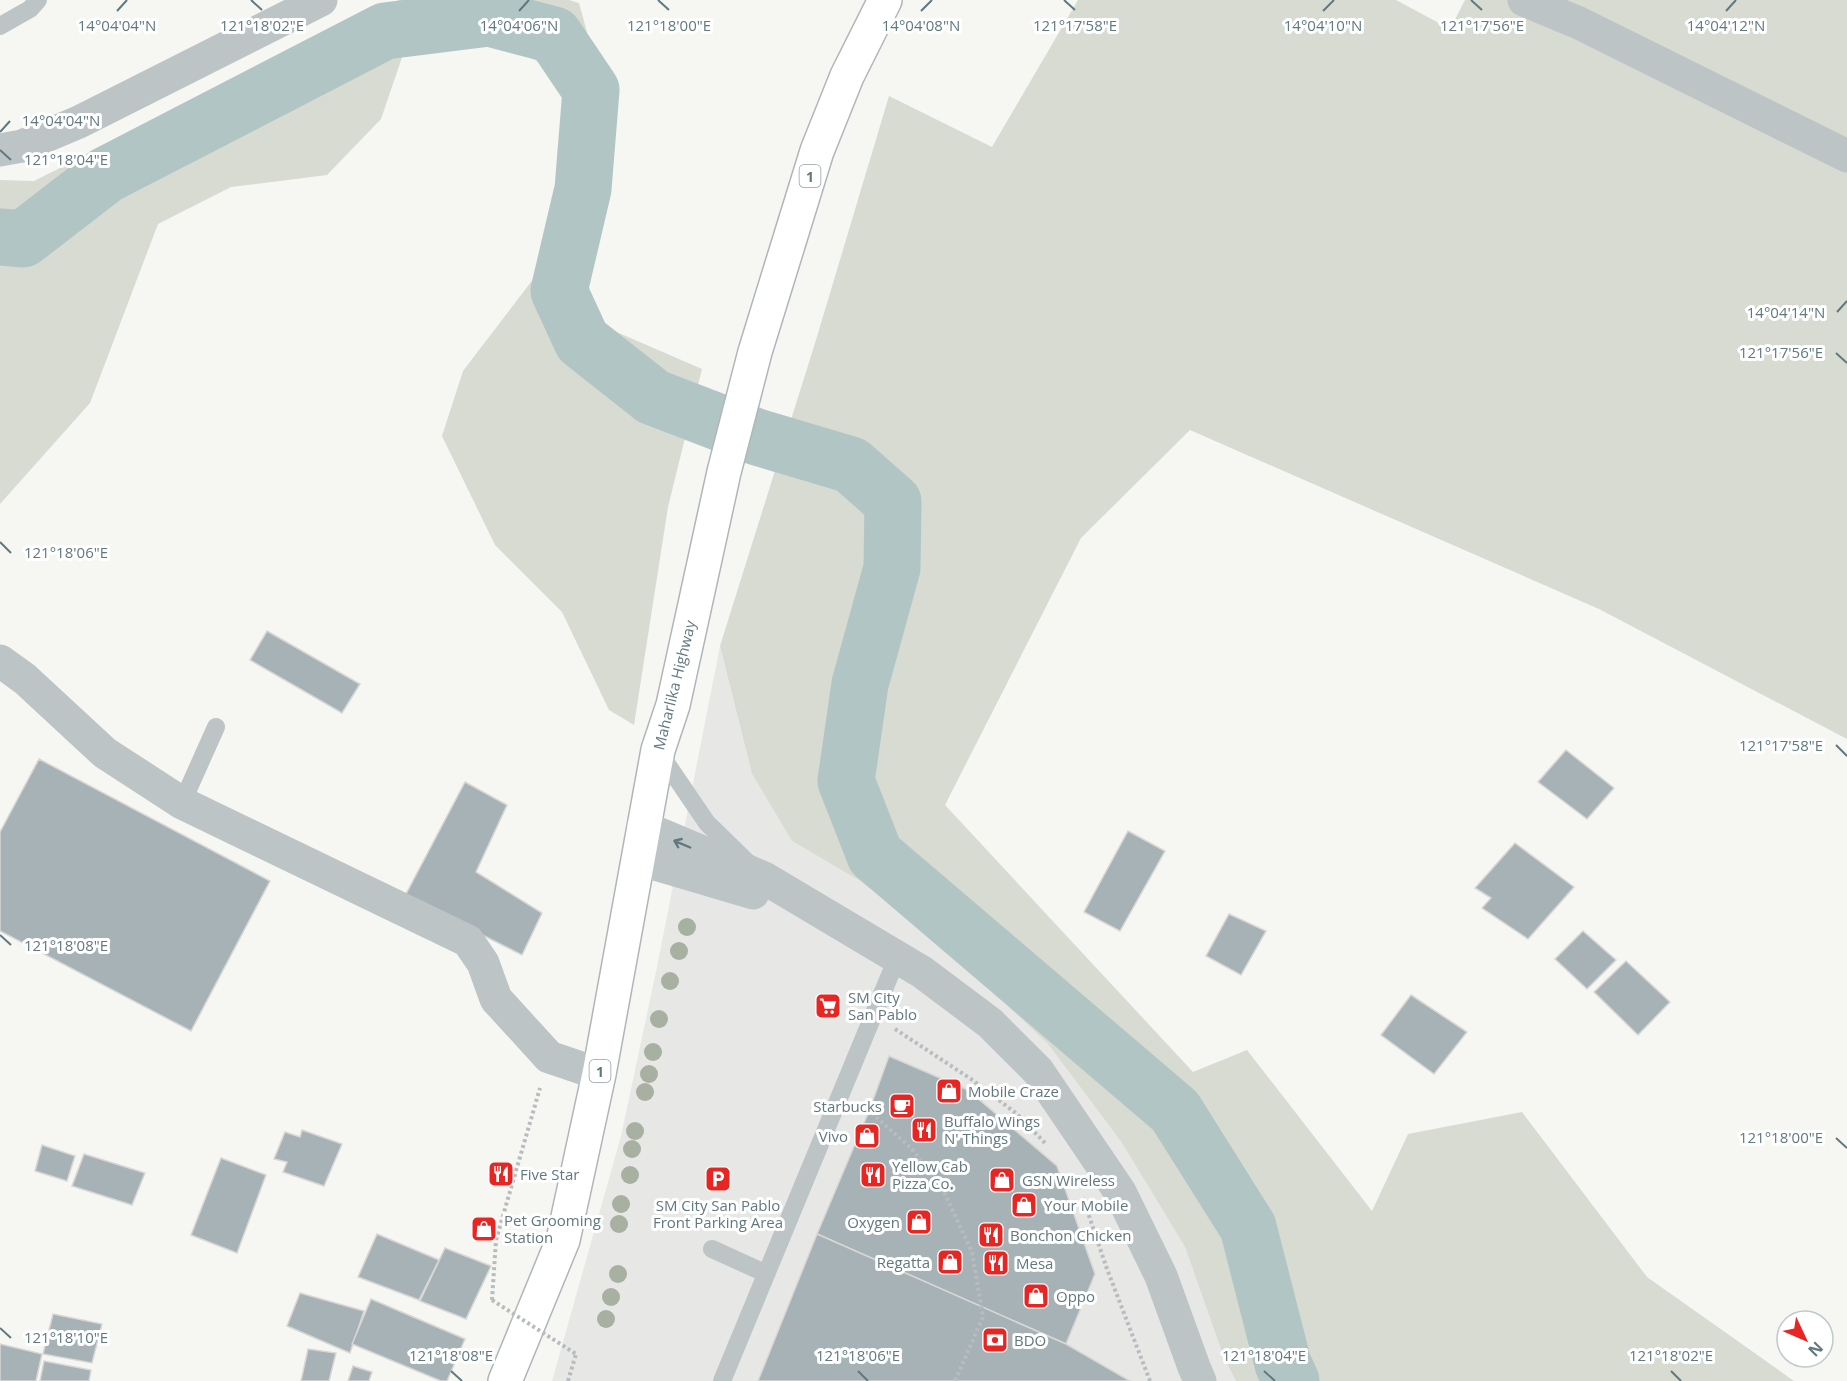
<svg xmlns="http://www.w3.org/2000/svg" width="1847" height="1381" font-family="'Open Sans',sans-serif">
  <rect width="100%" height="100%" fill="#f6f6f3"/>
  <path fill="#e7e7e6" d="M720 646 752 774 792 841 860 881 942 944 1048 1044 1122 1143 1185 1247 1224 1358 1236 1381H552L621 1136 657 967Z"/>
  <g fill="#d7dbd2">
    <path d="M399 0H569L579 3 607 105 588 218 574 281 605 327 702 369 668 507 634 725 609 710 562 612 495 545 442 436 463 371 547 261 561 179 576 123 546 65 449 21 410 34 381 119 327 175 231 187 158 224 90 403 0 504V180L34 181 336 29Z"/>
    <path d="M1078 0H1396L1450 29 1465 0H1847V739L1599 609 1190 430 1081 538 945 805 1193 1072 1247 1050 1372 1211 1408 1134 1522 1112 1647 1277 1794 1381H1236L1224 1358 1185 1247 1122 1143 1048 1044 942 944 860 881 792 841 752 774 720 646 816 340 889 96 992 147Z"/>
  </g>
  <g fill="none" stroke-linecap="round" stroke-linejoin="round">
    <path stroke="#b2c5c5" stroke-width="57" d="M0 237 23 239 106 175 385 31 489 18 554 35 591 90 583 189 559 291 582 341 653 397 757 437 851 465 893 502 892 568 860 684 846 781 875 855 1175 1111 1248 1227 1283 1364 1291 1381"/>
  </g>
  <g fill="#a6b2b5" stroke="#d8d7d5" stroke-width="1.5">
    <path d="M267 631 360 684 342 713 250 660Z"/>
    <path d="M1566 750 1614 788 1587 819 1538 782Z"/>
    <path d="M39 759 270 881 191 1031 0 931V832Z"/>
    <path d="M465 782 507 805 476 872 542 913 522 955 405 896Z"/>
    <path d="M1128 831 1165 851 1120 931 1084 912Z"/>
    <path d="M1515 843 1574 887 1528 939 1482 908 1491 898 1475 888Z"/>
    <path d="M1229 914 1266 931 1241 975 1206 956Z"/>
    <path d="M1583 931 1616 960 1587 989 1555 959Z"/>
    <path d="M1626 961 1670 1002 1638 1035 1594 992Z"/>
    <path d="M1411 995 1467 1032 1434 1074 1381 1035Z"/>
    <path d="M889 1056 968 1090 1057 1166 1095 1274 1066 1344 817 1234 869 1111Z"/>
    <path d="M302 1130 342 1144 324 1186 283 1172 287 1162 274 1159 285 1132 300 1137Z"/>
    <path d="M42 1145 75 1156 67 1181 35 1171Z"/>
    <path d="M84 1154 145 1173 132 1205 72 1186Z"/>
    <path d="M221 1158 266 1175 237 1253 191 1235Z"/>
    <path d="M377 1234 439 1260 419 1300 358 1277Z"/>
    <path d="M817 1234 1066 1344 1130 1381H758Z"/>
    <path d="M445 1248 491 1266 466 1319 420 1301Z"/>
    <path d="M300 1293 364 1311 350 1353 287 1326Z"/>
    <path d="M371 1299 465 1339 447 1381H441L352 1344Z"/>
    <path d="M53 1314 102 1324 92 1363 43 1354Z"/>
    <path d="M0 1344 42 1354 36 1381H0Z"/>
    <path d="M308 1349 336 1353 329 1381H301Z"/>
    <path d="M44 1361 91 1370 89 1381H40Z"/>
    <path d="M353 1366 372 1372 369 1381H348Z"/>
  </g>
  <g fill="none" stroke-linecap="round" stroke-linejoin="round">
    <g stroke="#aeb6b9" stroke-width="36">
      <path id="primary" d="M505 1381 563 1240 599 1074 658 750 673 705 724 472 755 352 817 151 847 76 885 0"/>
    </g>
    <g stroke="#b7bcbe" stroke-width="4" stroke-dasharray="3 3" stroke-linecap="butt">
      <path d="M895 1029 971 1079 1017 1114 1046 1144"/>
      <path d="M861 1108 869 1111 912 1149 944 1192 972 1252 983 1317 955 1381"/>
      <path d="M1083 1198 1107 1269 1150 1381"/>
      <path d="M492 1300 496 1240 540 1088"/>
      <path d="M568 1381 576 1354"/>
    </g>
    <g stroke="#bdc4c6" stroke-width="18">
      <path d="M0 26 30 9 38 0"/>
      <path d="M658 751 707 823 747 862"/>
      <path d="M182 803 216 727"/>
      <path d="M712 1249 765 1273"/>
      <path d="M722 1381 897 958"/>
    </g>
    <g stroke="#bdc4c6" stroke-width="33">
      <path d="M1524 0 1579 23 1847 156"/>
      <path d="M0 150 22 146 79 122 321 0"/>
      <path d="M0 661 25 679 105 753 182 803 468 941 483 963 496 999 549 1057 599 1074"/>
      <path d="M643 827 764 878 922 972 990 1023 1038 1071 1120 1192 1161 1276 1194 1367 1200 1381"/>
      <path d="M638 859 753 893"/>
    </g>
    <use href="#primary" stroke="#fff" stroke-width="33"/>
    <path stroke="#b7bcbe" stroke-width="4" stroke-dasharray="3 3" stroke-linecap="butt" d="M492 1300 576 1354"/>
  </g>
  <g fill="#a8b0a2">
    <circle cx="687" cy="927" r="9"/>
    <circle cx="679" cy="951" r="9"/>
    <circle cx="670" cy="981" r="9"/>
    <circle cx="659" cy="1019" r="9"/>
    <circle cx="653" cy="1052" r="9"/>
    <circle cx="649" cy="1074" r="9"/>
    <circle cx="645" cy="1092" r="9"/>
    <circle cx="635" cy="1131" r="9"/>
    <circle cx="632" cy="1149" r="9"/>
    <circle cx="630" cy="1175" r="9"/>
    <circle cx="621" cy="1204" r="9"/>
    <circle cx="619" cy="1224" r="9"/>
    <circle cx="618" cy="1274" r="9"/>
    <circle cx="611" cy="1297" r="9"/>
    <circle cx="606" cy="1319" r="9"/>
  </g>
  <defs><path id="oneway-shaft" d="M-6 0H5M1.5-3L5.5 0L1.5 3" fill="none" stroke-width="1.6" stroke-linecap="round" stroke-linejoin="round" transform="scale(1.5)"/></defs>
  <use stroke="#61787f" href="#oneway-shaft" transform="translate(682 844) rotate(-157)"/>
  <path fill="none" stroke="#61787f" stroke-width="2" d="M251 0 262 10M658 0 669 10M1064 0 1075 10M1471 0 1482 10M117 11 127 0M519 11 529 0M921 11 932 0M1323 11 1334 0M1726 11 1736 0M0 132 10 121M0 150 11 160M1837 312 1847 301M1836 353 1847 363M0 542 11 553M1836 745 1847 756M0 935 11 945M1836 1138 1847 1148M0 1328 11 1338M451 1371 462 1381M858 1371 868 1381M1264 1371 1275 1381M1671 1371 1681 1381"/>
  <defs>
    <g id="supermarket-square" transform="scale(1.35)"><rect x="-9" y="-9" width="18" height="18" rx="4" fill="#e72523" stroke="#fff"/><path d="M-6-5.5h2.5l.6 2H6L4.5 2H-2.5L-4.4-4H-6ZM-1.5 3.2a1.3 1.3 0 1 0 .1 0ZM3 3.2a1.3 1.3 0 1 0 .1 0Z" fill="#fff"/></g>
    <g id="shop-square" transform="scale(1.35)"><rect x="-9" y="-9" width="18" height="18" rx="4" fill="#e72523" stroke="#fff"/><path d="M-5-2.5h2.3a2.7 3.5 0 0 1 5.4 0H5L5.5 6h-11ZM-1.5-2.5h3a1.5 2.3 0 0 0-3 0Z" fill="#fff"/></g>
    <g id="cafe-square" transform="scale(1.35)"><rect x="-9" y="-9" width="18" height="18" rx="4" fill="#e72523" stroke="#fff"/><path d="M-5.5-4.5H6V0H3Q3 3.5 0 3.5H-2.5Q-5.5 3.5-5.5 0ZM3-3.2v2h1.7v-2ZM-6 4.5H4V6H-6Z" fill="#fff"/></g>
    <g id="restaurant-square" transform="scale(1.35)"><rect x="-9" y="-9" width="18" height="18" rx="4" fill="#e72523" stroke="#fff"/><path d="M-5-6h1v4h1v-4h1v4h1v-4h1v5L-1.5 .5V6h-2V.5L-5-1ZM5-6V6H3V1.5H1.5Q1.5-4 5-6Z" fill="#fff"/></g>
    <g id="parking-square" transform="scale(1.35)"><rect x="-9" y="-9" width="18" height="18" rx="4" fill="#e72523" stroke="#fff"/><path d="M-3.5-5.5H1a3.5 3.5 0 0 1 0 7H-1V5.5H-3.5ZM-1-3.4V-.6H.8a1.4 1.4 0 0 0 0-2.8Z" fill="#fff"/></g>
    <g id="bank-square" transform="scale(1.35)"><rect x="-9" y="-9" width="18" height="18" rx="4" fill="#e72523" stroke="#fff"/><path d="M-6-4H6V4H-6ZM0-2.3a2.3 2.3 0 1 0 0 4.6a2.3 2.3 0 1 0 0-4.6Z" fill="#fff"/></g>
  </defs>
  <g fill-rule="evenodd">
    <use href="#supermarket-square" x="828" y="1006"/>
    <use href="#shop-square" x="949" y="1091"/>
    <use href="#cafe-square" x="902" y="1106"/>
    <use href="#restaurant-square" x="924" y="1130"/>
    <use href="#shop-square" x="867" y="1136"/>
    <use href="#restaurant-square" x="501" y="1174"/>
    <use href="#restaurant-square" x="873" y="1175"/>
    <use href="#parking-square" x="718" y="1179"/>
    <use href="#shop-square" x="1002" y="1180"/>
    <use href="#shop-square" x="1024" y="1205"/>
    <use href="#shop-square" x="919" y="1222"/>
    <use href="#shop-square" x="484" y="1229"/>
    <use href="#restaurant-square" x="991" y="1235"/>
    <use href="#shop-square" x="950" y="1262"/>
    <use href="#restaurant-square" x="996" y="1263"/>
    <use href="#shop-square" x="1036" y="1296"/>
    <use href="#bank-square" x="995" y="1340"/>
  </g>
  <g text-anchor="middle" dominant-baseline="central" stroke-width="6" stroke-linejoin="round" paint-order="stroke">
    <g fill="#fff" stroke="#90a0a5" stroke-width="1.5">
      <rect x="799.5" y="165" width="21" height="22" rx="4.5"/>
      <rect x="589.5" y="1060" width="21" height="22" rx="4.5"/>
    </g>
    <g font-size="14" font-weight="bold" fill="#61787f">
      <text x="810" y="176">1</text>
      <text x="600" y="1071">1</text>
    </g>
    <g font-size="15" fill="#61787f" stroke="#fff">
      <text transform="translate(674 685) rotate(-76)">Maharlika Highway</text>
    </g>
    <g font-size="15" fill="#61787f" stroke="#fff" text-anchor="start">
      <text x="848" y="997">SM City<tspan x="848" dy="17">San Pablo</tspan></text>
      <text x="968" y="1091">Mobile Craze</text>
      <text x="882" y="1106" text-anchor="end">Starbucks</text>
      <text x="944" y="1121">Buffalo Wings<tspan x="944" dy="17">N' Things</tspan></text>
      <text x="848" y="1136" text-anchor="end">Vivo</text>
      <text x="892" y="1166">Yellow Cab<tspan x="892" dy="17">Pizza Co.</tspan></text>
      <text x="520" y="1174">Five Star</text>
      <text x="1022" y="1180">GSN Wireless</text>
      <text x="718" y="1205" text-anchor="middle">SM City San Pablo<tspan x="718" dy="17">Front Parking Area</tspan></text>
      <text x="1044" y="1205">Your Mobile</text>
      <text x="504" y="1220">Pet Grooming<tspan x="504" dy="17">Station</tspan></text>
      <text x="900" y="1222" text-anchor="end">Oxygen</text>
      <text x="1010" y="1235">Bonchon Chicken</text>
      <text x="930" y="1262" text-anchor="end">Regatta</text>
      <text x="1016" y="1263">Mesa</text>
      <text x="1056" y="1296">Oppo</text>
      <text x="1014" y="1340">BDO</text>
    </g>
  </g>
  <g font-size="15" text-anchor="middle" fill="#61787f" stroke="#fff" stroke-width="6" stroke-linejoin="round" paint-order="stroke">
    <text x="262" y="31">121°18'02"E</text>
    <text x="669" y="31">121°18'00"E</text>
    <text x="1075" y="31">121°17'58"E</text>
    <text x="1482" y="31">121°17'56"E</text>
    <text x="117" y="31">14°04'04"N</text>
    <text x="1323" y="31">14°04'10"N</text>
    <text x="519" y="31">14°04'06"N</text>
    <text x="921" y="31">14°04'08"N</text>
    <text x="1726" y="31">14°04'12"N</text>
    <text x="61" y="126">14°04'04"N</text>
    <text x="66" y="165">121°18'04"E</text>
    <text x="1786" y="318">14°04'14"N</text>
    <text x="1781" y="358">121°17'56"E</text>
    <text x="66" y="558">121°18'06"E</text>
    <text x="1781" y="751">121°17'58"E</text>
    <text x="66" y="951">121°18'08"E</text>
    <text x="1781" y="1143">121°18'00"E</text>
    <text x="66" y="1343">121°18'10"E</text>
    <text x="451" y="1361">121°18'08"E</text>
    <text x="858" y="1361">121°18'06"E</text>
    <text x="1264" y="1361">121°18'04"E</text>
    <text x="1671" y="1361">121°18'02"E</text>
  </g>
  <g transform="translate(1805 1339) rotate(134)"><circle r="28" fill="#ffffff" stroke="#c0c9cc" stroke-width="1.5"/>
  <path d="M0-4.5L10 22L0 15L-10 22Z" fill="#e72523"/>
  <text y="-9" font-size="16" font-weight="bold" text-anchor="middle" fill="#61787f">N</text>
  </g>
</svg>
